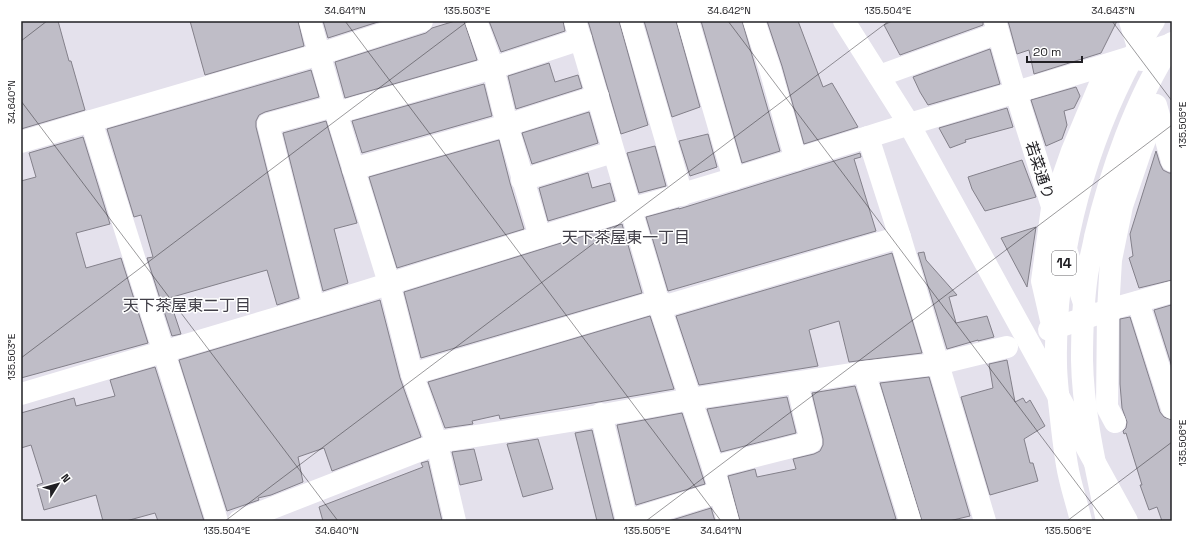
<svg xmlns="http://www.w3.org/2000/svg" width="1193" height="542" font-family="'Space Grotesk','Noto Sans JP',sans-serif">
  <rect width="100%" height="100%" fill="#e4e1ec"/>
  <g fill="#bfbdc7" stroke="#83808a">
    <path d="M21 21H58L69 61H71L85 110 21 129Z"/>
    <path d="M190 21H298L304 46 205 75Z"/>
    <path d="M323 21H381L328 38Z"/>
    <path d="M455 21H464L477 60 345 98 335 62 426 33 432 28Z"/>
    <path d="M489 21H563L565 31 501 52Z"/>
    <path d="M588 21H619L648 125 621 134Z"/>
    <path d="M644 21H676L700 107 672 117Z"/>
    <path d="M701 21H742L780 151 742 163Z"/>
    <path d="M767 21H798L823 87 832 83 858 127 804 144 782 66Z"/>
    <path d="M892 21H983V25L900 55 884 25Z"/>
    <path d="M1008 21H1117L1101 53 1034 74 1029 50 1017 54Z"/>
    <path d="M990 49 1000 84 928 105 920 92 913 77Z"/>
    <path d="M549 63 555 82 578 75 582 88 516 109 508 76Z"/>
    <path d="M311 70 319 97 265 112 259 115 256 121V127L299 298 277 305 267 270 169 298 181 334 172 336 147 258 153 257 141 215 134 217 107 129Z"/>
    <path d="M484 84 492 116 362 153 352 121Z"/>
    <path d="M1076 87 1080 96 1074 108 1064 111 1067 125 1062 139 1046 146 1031 100Z"/>
    <path d="M1007 108 1013 127 965 140 966 142 950 148 939 128Z"/>
    <path d="M589 112 598 143 532 164 522 133Z"/>
    <path d="M326 121 357 223 334 229 348 283 323 291 283 133Z"/>
    <path d="M708 134 717 167 690 176 679 141Z"/>
    <path d="M83 137 110 224 76 233 86 268 121 258 148 343 21 378V181L36 177 29 153Z"/>
    <path d="M499 140 510 183 524 229 397 268 369 177Z"/>
    <path d="M655 146 666 186 639 193 627 153Z"/>
    <path d="M1156 151 1160 164 1163 170 1169 173H1172V280L1139 288 1129 258 1133 256 1130 234Z"/>
    <path d="M860 153 861 157 854 159 876 231 668 291 646 217 679 208V209Z"/>
    <path d="M1022 160 1036 197 985 211 972 189 968 177Z"/>
    <path d="M588 173 592 188 610 183 615 201 548 221 539 188Z"/>
    <path d="M622 224 642 293 421 358 404 292Z"/>
    <path d="M1036 227 1027 287 1001 238Z"/>
    <path d="M924 252 926 260 957 295 949 297 956 323 987 316 994 337 978 341V340L947 349 918 253Z"/>
    <path d="M892 253 922 353 849 362 839 321 809 330 818 366 699 385 676 316Z"/>
    <path d="M380 300 400 378 421 437 332 471 324 448 298 457 303 482 271 495 258 498 259 500 227 511 179 360Z"/>
    <path d="M1171 305 1172 307V367L1154 310Z"/>
    <path d="M650 316 674 389 500 419 499 415 472 421 473 424 445 428 428 382Z"/>
    <path d="M1130 317 1160 412 1164 417 1172 420V521H1162L1157 507 1149 510 1140 485H1142L1126 433 1124 434 1123 431 1126 428 1127 422 1122 408 1120 384V319Z"/>
    <path d="M1007 360 1015 402 1023 398 1026 403 1030 400 1045 426 1024 439 1030 463H1033L1038 481 990 495 961 397 993 388 989 364Z"/>
    <path d="M155 367 204 521H158L155 513 126 521H103L96 495 44 510 37 485 43 483 31 445 21 448V413L74 398 76 406 115 396 110 380Z"/>
    <path d="M929 377 970 516 949 521H922L880 383Z"/>
    <path d="M855 386 896 519 888 521H740L728 476 755 469 757 477 796 469 793 459 814 454 820 451 823 445V439L812 393Z"/>
    <path d="M787 397 796 433 721 452 707 409Z"/>
    <path d="M682 413 705 484 636 505 617 425Z"/>
    <path d="M592 430 614 521H597L575 433Z"/>
    <path d="M538 439 553 489 523 497 507 444Z"/>
    <path d="M474 449 482 480 460 485 452 452Z"/>
    <path d="M428 461 442 521H323L319 507 423 467 421 463Z"/>
    <path d="M711 508 715 521H669Z"/>
  </g>
  <g fill="none" stroke-linecap="round" stroke-linejoin="round">
    <g stroke="#fff" stroke-width="22">
      <path d="M310 21 334 106 389 283 412 374 437 444 455 521"/>
      <path d="M476 21 493 68 507 125 540 237"/>
      <path d="M575 21 658 301 713 467 728 521"/>
      <path d="M631 21 682 195"/>
      <path d="M688 21 734 179"/>
      <path d="M754 21 770 69 796 160"/>
      <path d="M844 21 909 124 1127 521"/>
      <path d="M995 21C1022 117 1053 211 1085 306"/>
      <path d="M1130 21 1142 60"/>
      <path d="M879 76 998 33"/>
      <path d="M1156 105 1172 161"/>
      <path d="M336 113 493 68 581 39"/>
      <path d="M91 121 217 521"/>
      <path d="M868 137 900 237 985 521"/>
      <path d="M21 142 91 121 320 54 422 21"/>
      <path d="M353 169 507 125 598 96"/>
      <path d="M522 180 613 152"/>
      <path d="M1138 302 1172 408"/>
      <path d="M314 307 268 124 334 106"/>
      <path d="M1053 329 1042 281 1052 208 1072 151 1108 65"/>
      <path d="M1049 330 1115 308 1172 292"/>
      <path d="M864 372 910 521"/>
      <path d="M412 374 658 301 669 305 900 237"/>
      <path d="M21 394 314 307 630 209C710 187 789 161 868 137 969 105 1071 77 1172 44"/>
      <path d="M601 414 627 521 720 492"/>
      <path d="M1115 422 1107 407 1108 311 1111 260 1122 206 1141 150 1157 110"/>
      <path d="M713 467 811 442 797 383"/>
      <path d="M239 521 444 441 570 421 691 399 864 372 937 364 1007 347"/>
    </g>
    <g stroke="#fff" stroke-width="22">
      <path d="M1081 521C1077 503 1070 484 1067 465 1063 441 1061 417 1058 393 1057 383 1056 373 1056 363 1054 266 1081 160 1124 74 1134 55 1142 38 1154 21"/>
      <path d="M1107 521C1096 468 1083 414 1082 360 1082 332 1083 303 1087 275 1089 262 1093 249 1095 237 1110 173 1136 98 1172 43"/>
    </g>
  </g>
  <path fill="none" stroke="#212024" stroke-width="1" stroke-opacity="0.45" d="M345 21 721 521M728 21 1105 521M1112 21 1172 101M21 41 47 21M21 101 338 521M21 358 468 21M225 521 889 21M646 521 1172 125M1067 521 1172 442"/>
  <g text-anchor="middle" dominant-baseline="central" stroke-width="3" stroke-linejoin="round" paint-order="stroke">
    <rect fill="#fff" stroke="#646366" stroke-width="1" x="1052" y="251" width="24" height="24" rx="3"/>
    <g font-size="14" font-weight="bold" fill="#212024">
      <text x="1064" y="263">14</text>
    </g>
    <g font-size="15" fill="#212024" stroke="#fff">
      <text transform="translate(1040 170) rotate(72)">若菜通り</text>
    </g>
    <g font-size="16" fill="#413f48" stroke="#fff">
      <text x="626" y="237">天下茶屋東一丁目</text>
      <text x="187" y="305">天下茶屋東二丁目</text>
    </g>
  </g>
  <rect width="1193" height="542" fill="none" stroke="#ffffff" stroke-width="44"/>
  <g transform="translate(58 484) rotate(53)" stroke="#ffffff" stroke-width="3" paint-order="stroke">
  <path d="M0-3L7 15L0 10L-7 15Z" fill="#212024"/>
  <text y="-6" font-size="11" font-weight="bold" text-anchor="middle" fill="#212024">N</text>
  </g>
  <path d="M1027 56v6h55v-6" fill="none" stroke="#212024" stroke-width="2"/>
  <text x="1033" y="56" font-size="12" fill="#212024" stroke="#ffffff" stroke-width="3" paint-order="stroke">20 m</text>
  <rect x="22" y="22" width="1149" height="498" fill="none" stroke="#212024" stroke-width="1.5"/>
  <g font-size="10" text-anchor="middle" fill="#212024">
    <text x="345" y="14">34.641°N</text>
    <text x="467" y="14">135.503°E</text>
    <text x="729" y="14">34.642°N</text>
    <text x="888" y="14">135.504°E</text>
    <text x="1113" y="14">34.643°N</text>
    <text transform="translate(11 102) rotate(-90)" y="4">34.640°N</text>
    <text transform="translate(1182 125) rotate(-90)" y="4">135.505°E</text>
    <text transform="translate(11 357) rotate(-90)" y="4">135.503°E</text>
    <text transform="translate(1182 443) rotate(-90)" y="4">135.506°E</text>
    <text x="227" y="534">135.504°E</text>
    <text x="337" y="534">34.640°N</text>
    <text x="647" y="534">135.505°E</text>
    <text x="721" y="534">34.641°N</text>
    <text x="1068" y="534">135.506°E</text>
  </g>
</svg>
